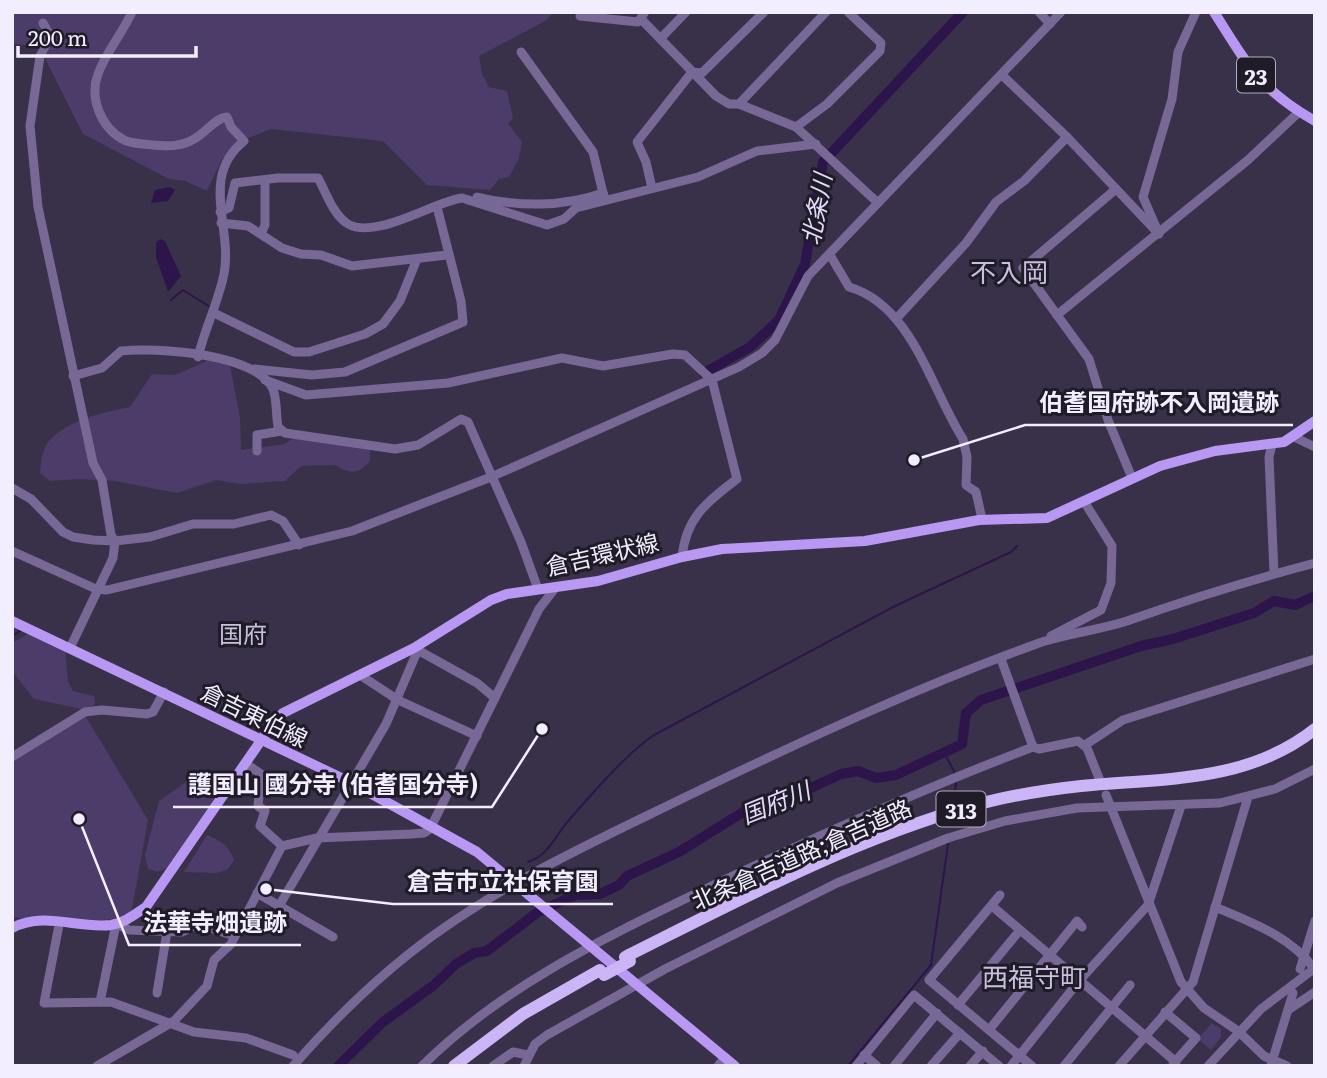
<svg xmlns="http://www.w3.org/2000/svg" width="1327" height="1078" font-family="Literata,'Noto Sans JP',serif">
  <rect width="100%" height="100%" fill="#39314a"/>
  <g fill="#4c3c69">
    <path d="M12 12H553L547 20 479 56 482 74 489 87 507 91 513 118 508 123 522 142 519 158 509 177 499 179 490 190 427 185 383 141 271 129 243 140 222 159 207 191 185 181 169 179 83 134 40 48 12 43Z"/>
    <path d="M209 360 230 366 240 417 241 450 285 444 292 439 327 438 370 445V461C360 474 349 475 336 465L301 466 285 481 240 484 216 480 177 493 115 481 78 479 50 481 40 473C41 462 42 449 49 441 68 420 104 412 130 407L152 374 175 375Z"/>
    <path d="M28 634 65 647 68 682 73 691 94 696 95 704 86 710 34 699 12 671V643Z"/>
    <path d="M86 717 148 820 131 914C108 925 40 920 12 917L14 758Z"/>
    <path d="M205 769 223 774 224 784 174 866 157 872 148 869 145 855 159 801Z"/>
    <path d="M207 835C221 841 228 845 234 860L228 869 217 873 184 872Z"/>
    <path d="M1212 1023 1221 1029V1037L1211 1050 1198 1039Z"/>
  </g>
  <g fill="#2d154c">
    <path d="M170 187 175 190 168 201 151 203 155 190Z"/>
    <path d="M160 239 165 241 181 276 168 292 156 257V243Z"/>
  </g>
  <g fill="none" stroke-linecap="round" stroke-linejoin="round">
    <g stroke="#2d154c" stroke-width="2">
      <path d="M171 300 183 290 210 307"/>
      <path d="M12 636 20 631"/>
      <path d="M944 753 955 773"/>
      <path d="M954 805 956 782"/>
      <path d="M528 862C549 855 554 837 569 820 591 795 627 753 654 735L895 606 1011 552 1017 546"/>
      <path d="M848 1066 931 965 948 844"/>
    </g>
    <g stroke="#2d154c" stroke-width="10">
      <path d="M704 373 750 347 779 320 805 264 823 162 963 12"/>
      <path d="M338 1066 383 1022 434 985 456 964 474 953 487 951 538 912 576 895 600 894 619 885 627 876 679 852 748 809 774 805 841 774 858 771 876 778 896 775 962 744 966 713 981 700 1141 646 1173 639 1254 613 1274 601 1295 605 1315 596"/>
    </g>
    <g stroke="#776895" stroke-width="9">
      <path d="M132 12C122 34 106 52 98 74 89 98 101 128 124 140 131 144 169 147 177 145 202 142 212 118 227 117L231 127 244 141C199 177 233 227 224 274 218 303 205 328 198 357"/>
      <path d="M1039 12 1050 24"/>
      <path d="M580 16 638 22 645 12"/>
      <path d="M641 19 716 96 729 104H739L796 127 878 203"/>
      <path d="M43 23 48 32V41L40 56 30 126 38 207 93 463 102 480 111 535 115 541 113 558 70 648"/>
      <path d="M661 38 686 12"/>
      <path d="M521 52 593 152 603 193"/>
      <path d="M692 72 702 73 764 12"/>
      <path d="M1002 75 1067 137 1155 230"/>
      <path d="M739 104 826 12"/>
      <path d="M796 127 827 104 880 51 881 43 848 12"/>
      <path d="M652 188 646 162 637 142 692 72"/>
      <path d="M477 197C518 207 564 207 603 193L605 198"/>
      <path d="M220 212 229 208 235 183 278 178H318C326 192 333 215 348 224 376 240 433 202 462 198L547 225 564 219 576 208 698 177 757 151 816 144"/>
      <path d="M221 223 248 226 282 248 301 254 321 255 352 266 447 255"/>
      <path d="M261 234 265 225V180"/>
      <path d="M1159 234 1143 197 1172 99 1178 52 1196 12"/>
      <path d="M830 255 849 287C912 305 931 389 963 439L967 457 966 485 976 492 982 519"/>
      <path d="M214 313 294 352H309L365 334 383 324 400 301 417 259"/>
      <path d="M1057 315 1023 268 1116 189"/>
      <path d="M896 319 966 243 996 202 1024 181 1067 137"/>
      <path d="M254 369 312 375 345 372 463 322 461 301 437 207"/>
      <path d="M73 376 102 368 121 351C155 347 255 353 273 389 277 399 276 416 278 427L285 433 395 449 418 445 461 419 468 422 521 542 538 589"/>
      <path d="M265 380 306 395 448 383 562 358 603 366 673 354 685 355 712 380 737 479C707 502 686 517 682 557"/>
      <path d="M1294 437 1315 447"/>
      <path d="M1272 445 1269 457 1274 573"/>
      <path d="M257 451V435L282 431"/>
      <path d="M1132 478 1108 420 1089 359 1057 315 1248 160 1299 112"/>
      <path d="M12 488 31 499 63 532 73 537 93 540 115 541 150 537 193 524H234L271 515 283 521 299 545"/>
      <path d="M12 551 96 589 107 590 352 531 491 477 739 367 762 353 775 340 808 276 1061 12"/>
      <path d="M1051 636 1101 610 1111 583 1112 546 1085 503"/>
      <path d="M414 648 477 683 495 698"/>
      <path d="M1001 659 1033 747"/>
      <path d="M360 675 398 700 477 736"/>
      <path d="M1085 745 1123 720 1315 659"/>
      <path d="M12 757 85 712 102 710 147 714 153 712 164 692"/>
      <path d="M245 763 261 774 258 806 265 811 260 826 282 846"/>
      <path d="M1106 795 1181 982 1204 1008 1238 1031 1264 1056 1287 1066"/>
      <path d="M257 893 333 937"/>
      <path d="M1000 895 929 980 1032 1066"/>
      <path d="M279 906 386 724 417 652"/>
      <path d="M992 906 1176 1062"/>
      <path d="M1215 907C1251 922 1292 937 1315 970"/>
      <path d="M59 925 44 1003 111 1002 194 1032 246 1038 293 1055"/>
      <path d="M1300 969 1315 921"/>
      <path d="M157 993 167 932"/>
      <path d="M100 1002 116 924 129 930 182 932 198 924 235 936"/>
      <path d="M958 1005 1020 930"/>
      <path d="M1288 1010 1315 992"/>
      <path d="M1165 1012 1196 1038 1173 1064"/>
      <path d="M989 1030 1077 921 1082 927"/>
      <path d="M864 1055 877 1066"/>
      <path d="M1271 1065 1293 993"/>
      <path d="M97 1066 174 1021 207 986 214 960 231 944 282 846 317 838 411 834 424 833 430 829 539 609 556 587"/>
      <path d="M293 1066C329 1025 367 987 410 953 497 884 602 838 702 789 813 736 927 683 1042 642 1070 633 1099 630 1127 621 1189 599 1251 580 1315 563"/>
      <path d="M422 1066C508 981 615 933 722 881 824 833 927 787 1033 747L1039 749 1078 741 1087 748 1099 778"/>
      <path d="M493 1066 513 1052 528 1055"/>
      <path d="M524 1066 535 1044 547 1035 665 969 837 883 948 838 1005 821 1077 808 1220 803 1275 789 1315 769"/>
      <path d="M718 1066 725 1057"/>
      <path d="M856 1066 914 995 999 1066"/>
      <path d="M894 1066 937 1013"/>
      <path d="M931 1066 960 1033"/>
      <path d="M970 1066 983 1051"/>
      <path d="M1011 1066 1079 981 1148 905 1181 806"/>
      <path d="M1064 1066 1130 985"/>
      <path d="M1119 1066 1193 982 1248 797"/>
      <path d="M1208 1066 1261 1009 1315 968"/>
    </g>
    <g stroke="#b898f3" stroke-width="10">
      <path d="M1214 12C1247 64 1260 90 1315 121"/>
      <path d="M12 621 352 783 477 852 735 1066"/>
      <path d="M12 928C45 911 77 929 111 925 125 923 135 914 146 907L271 726 283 713 414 648 491 600 507 594 598 581 682 557 722 549 865 541 979 520 1047 518 1160 466 1215 451 1284 442 1315 421"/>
    </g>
    <g stroke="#cbb5f7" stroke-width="12">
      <path d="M625 957C737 901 851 840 972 806 1007 796 1044 790 1081 786 1163 778 1247 783 1315 729"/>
      <path d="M454 1066 523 1014 600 970"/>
    </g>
    <path stroke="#cbb5f7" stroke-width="12" d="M604 975 630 961"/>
  </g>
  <g text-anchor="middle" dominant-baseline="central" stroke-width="6" stroke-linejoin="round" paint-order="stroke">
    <g fill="#1f1b27" stroke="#b3afbe" stroke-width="2">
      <rect x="1237" y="57.5" width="38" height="35" rx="5"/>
      <rect x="936.5" y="791.5" width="49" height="35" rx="5"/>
    </g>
    <g font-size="21" font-weight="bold" fill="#f3eeff">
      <text x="1256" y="75">23</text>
      <text x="961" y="809">313</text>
    </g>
    <g font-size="23" fill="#f3eeff" stroke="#1f1b27">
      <text transform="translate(602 553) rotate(-13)">倉吉環状線</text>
      <text transform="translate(255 714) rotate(26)">倉吉東伯線</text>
      <text transform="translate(801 853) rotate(-24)">北条倉吉道路;倉吉道路</text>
    </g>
    <g font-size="24" font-style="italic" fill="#e5dafe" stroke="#1f1b27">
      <text transform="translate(815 209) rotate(-80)">北条川</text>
      <text transform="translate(775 801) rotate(-22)">国府川</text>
    </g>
    <g font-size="24" fill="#c9bfdf" stroke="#1f1b27">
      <text x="243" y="632">国府</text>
    </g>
    <g font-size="26" fill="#c9bfdf" stroke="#1f1b27">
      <text x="1009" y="270">不入岡</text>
      <text x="1034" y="975">西福守町</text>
    </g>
  </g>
  <path fill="none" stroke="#f3eeff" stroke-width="2.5" d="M914 460L1025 425H1293M542 729L492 807H173M266 889L393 904H613M79 819L129 945H301"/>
  <g fill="#f3eeff" stroke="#1f1b27" stroke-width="2.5">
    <circle cx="914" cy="460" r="7"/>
    <circle cx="542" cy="729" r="7"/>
    <circle cx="266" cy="889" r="7"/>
    <circle cx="79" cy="819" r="7"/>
  </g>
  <g font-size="24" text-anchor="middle" font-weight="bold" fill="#f3eeff" stroke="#1f1b27" stroke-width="6" stroke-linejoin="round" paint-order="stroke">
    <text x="1159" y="411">伯耆国府跡不入岡遺跡</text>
    <text x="333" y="793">護国山 國分寺 (伯耆国分寺)</text>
    <text x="503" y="890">倉吉市立社保育園</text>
    <text x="215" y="931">法華寺畑遺跡</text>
  </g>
  <rect width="1327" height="1078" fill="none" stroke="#f3eeff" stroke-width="28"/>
  <path d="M18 46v10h178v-10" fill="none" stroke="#f3eeff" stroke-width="3.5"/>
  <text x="28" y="46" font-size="21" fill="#f3eeff" stroke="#1f1b27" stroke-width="5" paint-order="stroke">200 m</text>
</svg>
